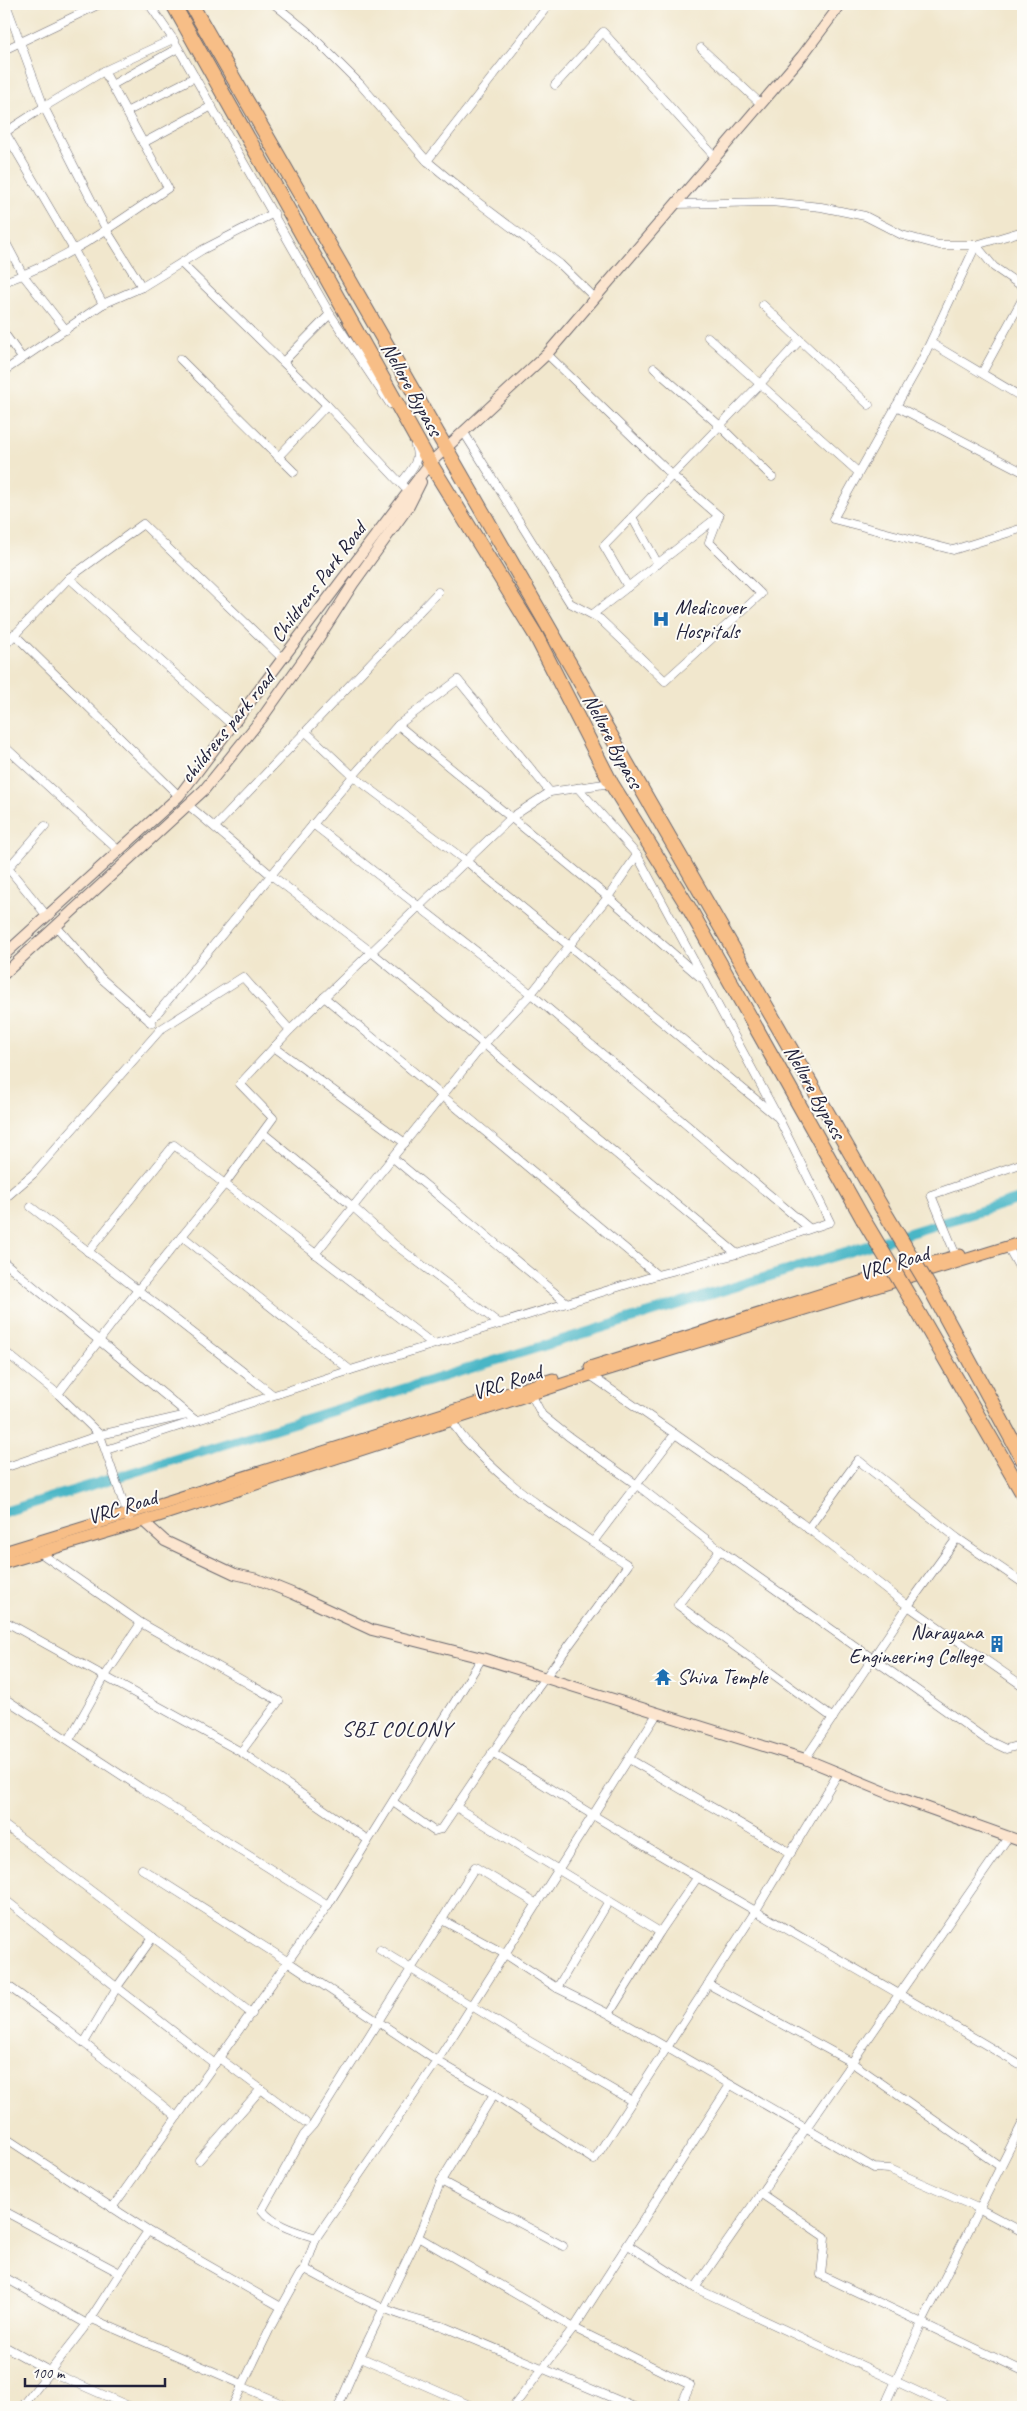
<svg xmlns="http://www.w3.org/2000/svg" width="1027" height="2411" font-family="Caveat,sans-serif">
  <rect width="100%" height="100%" fill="#fdfcf7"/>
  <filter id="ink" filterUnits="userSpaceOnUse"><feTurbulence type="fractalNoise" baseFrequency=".02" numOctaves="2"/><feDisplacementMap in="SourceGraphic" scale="10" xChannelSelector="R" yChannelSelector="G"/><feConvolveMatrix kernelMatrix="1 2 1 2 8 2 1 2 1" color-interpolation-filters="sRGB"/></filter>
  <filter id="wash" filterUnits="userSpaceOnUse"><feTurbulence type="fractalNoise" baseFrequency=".0096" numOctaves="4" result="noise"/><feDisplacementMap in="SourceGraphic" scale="20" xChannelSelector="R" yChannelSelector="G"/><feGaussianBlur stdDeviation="1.12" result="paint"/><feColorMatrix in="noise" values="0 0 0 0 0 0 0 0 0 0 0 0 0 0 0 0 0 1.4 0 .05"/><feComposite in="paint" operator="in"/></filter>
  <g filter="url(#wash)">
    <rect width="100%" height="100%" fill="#f1e7cd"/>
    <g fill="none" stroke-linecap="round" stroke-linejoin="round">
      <path stroke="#4ab6c6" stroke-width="10" d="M4 1512 1023 1198"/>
    </g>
  </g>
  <g filter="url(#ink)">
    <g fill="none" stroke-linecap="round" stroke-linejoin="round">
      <g stroke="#6a676e" stroke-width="9">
        <g id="street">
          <path d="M149 4 173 39 330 314 390 404"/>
          <path d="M274 4 307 31 359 83 427 161 467 194 560 264 595 298"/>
          <path d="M701 48 761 104"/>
          <path d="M4 50 100 4"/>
          <path d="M112 85 178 48"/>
          <path d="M555 85 603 32 715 157"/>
          <path d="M126 112 195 77"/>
          <path d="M5 132 74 250 103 304"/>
          <path d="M4 133 44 107 6 4"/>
          <path d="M143 143 212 106"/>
          <path d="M427 161 549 4"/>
          <path d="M676 204 771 202 821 207 865 216 902 235 939 245H976L1023 231"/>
          <path d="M4 239 23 275 66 330"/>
          <path d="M181 263 327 405 404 487"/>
          <path d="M4 282C64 261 116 224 168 188L104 71"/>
          <path d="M142 287 107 231 44 107 104 71 173 39"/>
          <path d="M1023 287 994 267 976 245 922 360 833 519 953 550 1023 528"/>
          <path d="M763 305 869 405"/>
          <path d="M4 333 22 358"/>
          <path d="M708 337 760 384 800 340"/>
          <path d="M931 343 1023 398"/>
          <path d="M180 359 294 472"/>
          <path d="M283 362 330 314"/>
          <path d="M654 368 720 426 772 477"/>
          <path d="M4 371 103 304 142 287 202 250 274 213"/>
          <path d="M982 373 1023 298"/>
          <path d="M896 406 1023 472"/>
          <path d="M463 431 570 603 600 619 665 681 761 594 709 542 719 516 673 476 547 354"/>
          <path d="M278 457 327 405"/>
          <path d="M401 483C410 471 421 462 415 446"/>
          <path d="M632 517 658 564"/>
          <path d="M69 578 143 524 283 659"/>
          <path d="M628 587 604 546 760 384 858 472"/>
          <path d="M593 614 719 516"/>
          <path d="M14 634 179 796"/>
          <path d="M4 646 69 578 233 726"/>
          <path d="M398 725 608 897 700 977"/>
          <path d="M306 732 353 776 466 861 776 1116"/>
          <path d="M4 746 119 851"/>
          <path d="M188 805 271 875 370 951 484 1044 737 1254"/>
          <path d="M313 824 531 994 809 1228"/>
          <path d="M215 827 438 592"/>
          <path d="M4 863 47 916"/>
          <path d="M8 868 45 826"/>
          <path d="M56 926 102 979 152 1023"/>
          <path d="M324 997 657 1275"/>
          <path d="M150 1022 353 776 398 725 458 680 550 792"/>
          <path d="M274 1047 405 1143"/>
          <path d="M263 1133 352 1206 394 1244 500 1324"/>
          <path d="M393 1158 567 1303"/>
          <path d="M4 1199 33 1174 161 1029 243 977 290 1030"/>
          <path d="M31 1207 273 1395"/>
          <path d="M182 1236 350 1370"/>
          <path d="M1008 1247 1023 1274"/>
          <path d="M88 1252 174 1145 433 1344"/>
          <path d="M315 1254 484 1044 531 994 608 897 637 855"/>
          <path d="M957 1258 931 1195 1023 1163"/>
          <path d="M4 1262 195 1420"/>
          <path d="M4 1351 58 1394 100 1435 131 1525"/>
          <path d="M590 1375 675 1434 593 1542"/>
          <path d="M58 1394 137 1291 224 1185 273 1118 240 1084 290 1030 512 817 550 792 611 783"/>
          <path d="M531 1394 542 1415 568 1436 637 1485 720 1550 987 1740 1006 1749 1023 1744"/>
          <path d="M675 1434 800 1522 908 1606 805 1759"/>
          <path d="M106 1450 354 1369 657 1275 737 1254 830 1222 779 1119 637 855 578 788"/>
          <path d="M4 1468 100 1435 187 1415"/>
          <path d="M808 1529 858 1460 957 1538 908 1606 1023 1686"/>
          <path d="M957 1538 1023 1583"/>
          <path d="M720 1550 678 1605 833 1718"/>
          <path d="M39 1552 141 1623 105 1676 69 1740"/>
          <path d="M8 1623 241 1752 368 1840"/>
          <path d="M141 1623 279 1701 241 1752"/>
          <path d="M4 1698 141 1788 328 1905"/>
          <path d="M492 1752C666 1864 847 1961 1023 2067"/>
          <path d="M629 1759 791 1853"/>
          <path d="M393 1802 434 1831 441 1829 520 1712 628 1565C576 1531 522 1498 479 1454 467 1442 457 1433 451 1418"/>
          <path d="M456 1807 660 1932 697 1878"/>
          <path d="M4 1825 203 1975 252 2014"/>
          <path d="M142 1869 287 1961 437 2061 494 2094 594 2160 755 1912 839 1772"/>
          <path d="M4 1899 215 2064"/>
          <path d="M442 1920 505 1954 557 1988 609 2014 874 2168 889 2169 980 2209 1023 2232"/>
          <path d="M380 1950 529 2041 632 2101"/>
          <path d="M4 1983 60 2024 177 2117"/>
          <path d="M708 1984 851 2062 1001 2167"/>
          <path d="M557 1988 609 1901"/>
          <path d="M609 2014 660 1932"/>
          <path d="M84 2043 117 1987 153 1937"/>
          <path d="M219 2058 305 2122"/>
          <path d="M494 2094 441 2181 418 2237 574 2328 690 2385 680 2407"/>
          <path d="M4 2137 148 2231 120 2273"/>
          <path d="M199 2160 261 2089"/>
          <path d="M441 2181 563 2246"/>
          <path d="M760 2193 825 2237 821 2275 1023 2371"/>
          <path d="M112 2208 328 1905 482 1658"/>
          <path d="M4 2211 120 2273 87 2324 22 2407"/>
          <path d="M148 2231 281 2307"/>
          <path d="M316 2238 437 2061 657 1714"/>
          <path d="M628 2245 695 2288 1009 1836"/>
          <path d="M305 2269C350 2293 392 2317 442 2326L634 2407"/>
          <path d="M4 2277 87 2324"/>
          <path d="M695 2288 951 2407"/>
          <path d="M90 2318 242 2384"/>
          <path d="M4 2346 51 2372 131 2407"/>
          <path d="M360 2357 474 2407"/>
          <path d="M241 2386 289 2407"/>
          <path d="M232 2407 271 2326 300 2274 305 2269 316 2238C298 2232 274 2226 262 2210L304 2135 313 2125 475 1867 537 1904"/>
          <path d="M338 2407 360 2357 418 2237"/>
          <path d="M513 2407 574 2328 730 2085"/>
          <path d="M884 2407 922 2323 1023 2122"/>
        </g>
      </g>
      <g stroke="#6a676e" stroke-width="12">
        <g id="secondary">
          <path d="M4 955 179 796 430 463 547 354 802 56 841 4"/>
          <path d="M4 974 204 790 262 718 318 639 353 584 409 506 421 482"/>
          <path d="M143 1521 165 1541 235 1574 257 1579 294 1594 372 1630 482 1658 805 1759 900 1798 1023 1842"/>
        </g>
      </g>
      <g stroke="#6a676e" stroke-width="13">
        <g id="primary">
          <path d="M590 1367 870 1279 960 1255"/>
          <path d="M4 1552 128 1514 553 1379"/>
          <path d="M4 1563 131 1525 590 1375 1023 1242"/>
        </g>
      </g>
      <g stroke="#6a676e" stroke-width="16">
        <g id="highway">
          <path d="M173 4 430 463 535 634 611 783 689 908 863 1219"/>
          <path d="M191 4 882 1208"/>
          <path d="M931 1290 1023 1460"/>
          <path d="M910 1298 1023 1494"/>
        </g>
      </g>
      <use href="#street" stroke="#fff" stroke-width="8"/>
      <use href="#secondary" stroke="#fce5cf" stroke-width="10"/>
      <use href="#primary" stroke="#f7be87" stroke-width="11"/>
      <use href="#highway" stroke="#f7be87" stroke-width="14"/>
      <g stroke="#6a676e" stroke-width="16" stroke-linecap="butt">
        <g id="highway-bridge">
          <path d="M882 1208 931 1290"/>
          <path d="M863 1219 910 1298"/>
        </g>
      </g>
      <use href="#highway-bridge" stroke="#f7be87" stroke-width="14"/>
    </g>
  </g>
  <defs>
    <g id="hospital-bare" transform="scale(1.35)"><path d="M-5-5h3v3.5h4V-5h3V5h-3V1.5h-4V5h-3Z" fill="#1f6fb2" stroke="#fdfcf7" stroke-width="2.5" paint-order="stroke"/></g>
    <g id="building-bare" transform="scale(1.35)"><path d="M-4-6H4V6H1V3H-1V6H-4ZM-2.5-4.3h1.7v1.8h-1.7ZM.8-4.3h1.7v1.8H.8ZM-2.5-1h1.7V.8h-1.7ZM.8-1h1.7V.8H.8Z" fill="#1f6fb2" stroke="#fdfcf7" stroke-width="2.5" paint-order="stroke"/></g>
    <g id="temple-bare" transform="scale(1.35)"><path d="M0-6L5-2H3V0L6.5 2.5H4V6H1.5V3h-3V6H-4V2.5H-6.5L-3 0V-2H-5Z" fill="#1f6fb2" stroke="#fdfcf7" stroke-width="2.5" paint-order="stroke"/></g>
  </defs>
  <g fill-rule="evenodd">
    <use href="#hospital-bare" x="661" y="619"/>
    <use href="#building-bare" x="997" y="1644"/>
    <use href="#temple-bare" x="663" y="1677"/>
  </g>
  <g text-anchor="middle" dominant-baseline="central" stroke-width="4" stroke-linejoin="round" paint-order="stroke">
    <g font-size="21" fill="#22223b" stroke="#fdfcf7">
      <text transform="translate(412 389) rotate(61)">Nellore Bypass</text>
      <text transform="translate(318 582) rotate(-53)">Childrens Park Road</text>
      <text transform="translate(227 727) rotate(-51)">childrens park road</text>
      <text transform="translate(613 741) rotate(62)">Nellore Bypass</text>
      <text transform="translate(815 1092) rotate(61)">Nellore Bypass</text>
      <text transform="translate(894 1263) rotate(-17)">VRC Road</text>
      <text transform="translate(507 1382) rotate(-18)">VRC Road</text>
      <text transform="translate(122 1507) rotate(-17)">VRC Road</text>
    </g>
    <g font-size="21" fill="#22223b" stroke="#fdfcf7" text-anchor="start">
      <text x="675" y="607">Medicover<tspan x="675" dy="24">Hospitals</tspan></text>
      <text x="983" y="1632" text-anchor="end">Narayana<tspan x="983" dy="24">Engineering College</tspan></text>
      <text x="677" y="1677">Shiva Temple</text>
    </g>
    <g font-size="22" letter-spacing="1" fill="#22223b" stroke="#fdfcf7">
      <text x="397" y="1729">SBI COLONY</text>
    </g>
  </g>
  <rect width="1027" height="2411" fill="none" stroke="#fdfcf7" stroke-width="20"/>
  <path d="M25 2378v8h140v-8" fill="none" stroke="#22223b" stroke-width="2.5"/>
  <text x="32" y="2378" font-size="15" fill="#22223b" stroke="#fdfcf7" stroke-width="4" paint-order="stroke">100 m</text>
</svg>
